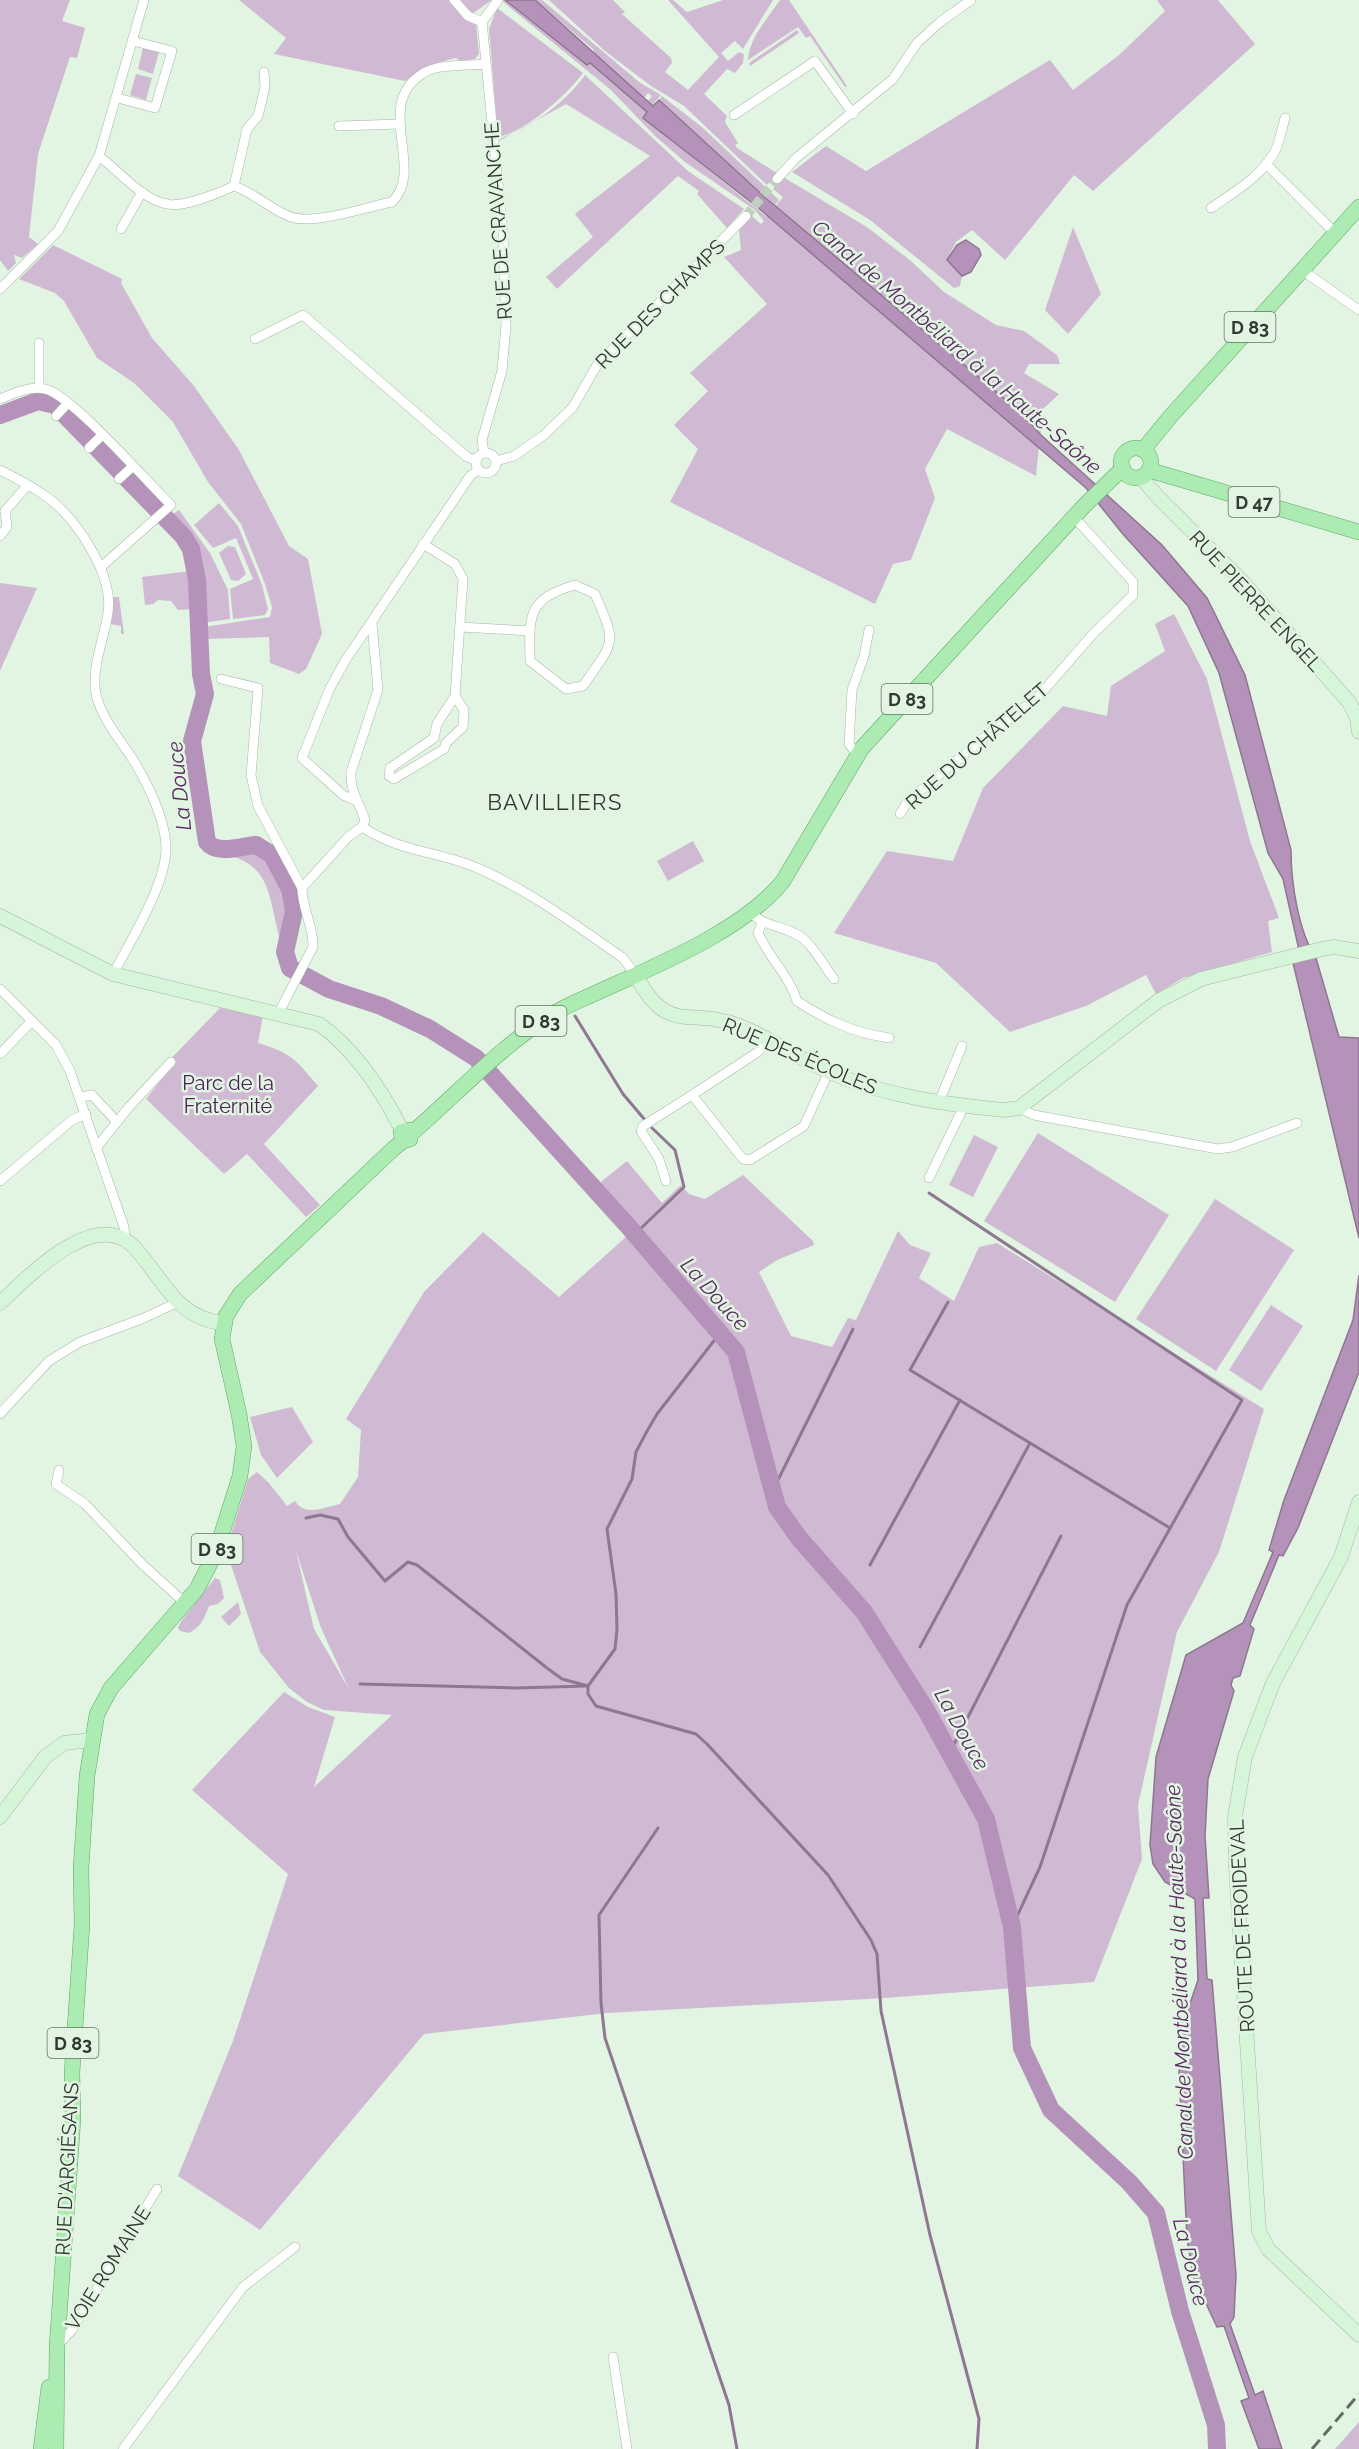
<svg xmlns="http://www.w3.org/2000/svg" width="1359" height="2449" font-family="Raleway,sans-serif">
  <rect width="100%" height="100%" fill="#e2f5e3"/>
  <g fill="#d0bad3" fill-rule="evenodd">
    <path d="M0 0H70L62 21 85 28 77 58 70 57 38 154 29 237 38 244 22 258 14 255 16 263 8 271 0 260Z"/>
    <path d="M239 0H492L466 18 476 24 479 54 475 59 460 61 456 58C436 62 422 69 405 81L274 54 286 38Z"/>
    <path d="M505 0 587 65 589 63 647 112 643 118 767 217 783 197 773 189 783 177 867 227 911 261 944 292 996 325 1024 331 1057 355 1060 364H1029L1024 373 1059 394 1043 409 1036 476 947 429 925 469 935 498 911 560 893 564 875 604 670 502 698 449 674 425 708 391 690 373 767 304 724 257 741 250 739 230 752 216 761 224 764 221 755 210 685 162 655 136 611 90 502 1Z"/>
    <path d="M535 0H542L639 82 661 95 652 105 648 101 652 96 648 93 644 98 595 57 593 49Z"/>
    <path d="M549 0H613L625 12 622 14 671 58 672 63 665 72 688 90 719 57 668 0H673L687 12 723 0H773L743 49 735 41 721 53 728 61 739 52 744 54 743 63 735 73 727 69 704 94 727 116 725 122 738 143 735 145 737 148 777 173 767 185 684 106 651 86 605 51Z"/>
    <path d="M780 0H789L847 86 845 87 810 36 806 38 798 27 748 60C749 38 768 18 780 0Z"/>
    <path d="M1157 0H1218L1255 44 1093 191 1074 175 1005 260 972 230 956 242 947 260 962 276 960 286 954 288 870 220 792 172 826 146 866 171 1050 60 1073 90 1119 55 1165 11Z"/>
    <path d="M497 8 583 73C568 94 524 133 498 137L489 29Z"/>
    <path d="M797 30 799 33 750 66 749 63Z"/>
    <path d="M143 48 159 52 153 74 138 69Z"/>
    <path d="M136 74 152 78 146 100 130 95Z"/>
    <path d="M585 75 688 171 744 209 727 228 697 194 699 191 678 176 557 289 546 277 593 237 575 214 650 156 566 104 499 141V139C532 127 565 103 585 75Z"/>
    <path d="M662 96 703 128 779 200 775 205 659 100Z"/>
    <path d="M1073 227 1101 294 1068 334 1045 310Z"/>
    <path d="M53 245 122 279 121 283 152 338 194 386 239 450 289 546 308 559 322 634 306 669 299 674 270 663 269 637 204 639V627L270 617 272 607 265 584 241 524 208 482 173 422 134 383 97 358 64 301 55 293 19 279Z"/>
    <path d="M219 503 238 526 262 585 268 609 265 615 233 619 230 589 253 579 236 538 213 548 194 525Z"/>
    <path d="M179 510 210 553 228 590 230 619 202 623 193 548 167 518Z"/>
    <path d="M228 546 235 547 246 574 238 581 231 580 219 553Z"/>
    <path d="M190 571 193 609 178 610 171 601 158 600 153 604 145 605 142 577Z"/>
    <path d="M0 583 37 588 0 671Z"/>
    <path d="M113 597H119L124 634H121V626L110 624Z"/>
    <path d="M1174 614 1207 679 1250 841 1279 918 1268 921 1272 952 1183 978 1156 994 1146 975 1086 1006 1010 1032 936 963 834 933 887 851 953 861 983 788 1063 706 1107 716 1111 686 1165 651 1155 624Z"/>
    <path d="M693 841 704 861 668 881 657 861Z"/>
    <path d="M251 848C286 861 293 904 285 937L280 939C268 897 272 863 222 854Z"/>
    <path d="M220 1008 263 1015 258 1043C292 1053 296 1060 318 1086L264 1144 320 1205 306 1217 247 1154 224 1174 146 1099 161 1080 156 1074Z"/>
    <path d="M1038 1133 1169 1215 1115 1302 984 1221Z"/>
    <path d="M974 1135 998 1147 973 1197 949 1185Z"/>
    <path d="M627 1161 662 1203 681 1185 689 1194 705 1199 743 1175 813 1241 814 1245 777 1260 759 1272 791 1336 832 1347 848 1318 856 1320 898 1231 910 1245 931 1253 919 1278 954 1301 979 1247 997 1243 1264 1409 1219 1552 1177 1632 1138 1805 1142 1859 1094 1982 885 1998 607 2013 424 2034 260 2230 178 2176 233 2041 288 1874 192 1790 284 1692 308 1707 335 1717 314 1787 392 1715 324 1710 307 1702 289 1688 260 1652 226 1550 248 1479 257 1472 269 1483 287 1506 295 1501C305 1517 325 1507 340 1504L358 1477 361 1430 346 1419 424 1292 483 1232 559 1297 637 1227 597 1185ZM296 1551 321 1628 349 1689 314 1629Z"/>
    <path d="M1215 1199 1294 1250 1216 1371 1136 1319Z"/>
    <path d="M1271 1305 1303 1326 1261 1391 1229 1370Z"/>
    <path d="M292 1407 313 1442 277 1478 261 1455 250 1417Z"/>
    <path d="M215 1578 220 1580 224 1598 218 1604 209 1606C204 1618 202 1626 189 1633L180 1631 178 1627 182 1620Z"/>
    <path d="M238 1602 241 1614 229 1626 221 1617Z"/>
    <path d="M1359 2422V2449H1335Z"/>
  </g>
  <g fill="#b592ba" stroke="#8e7791" stroke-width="1.5">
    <path d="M505 0H535L653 106 659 100 767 199 1019 411 1041 435 1162 545 1207 598 1245 675 1291 850C1291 882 1298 931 1316 958L1339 1037 1359 1038V1238L1293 963 1299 950 1283 879 1268 853 1219 673 1188 606 1122 533 1086 488 756 206 643 118 647 112 590 63 587 65Z"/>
    <path d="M966 240 979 249 981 255 971 272 962 276 947 260 957 245Z"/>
    <path d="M1359 1275V1372L1298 1528 1283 1556 1279 1555 1250 1625 1254 1629 1240 1676 1233 1678 1231 1685 1234 1691 1208 1779 1205 1836 1209 1898H1203L1207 1979 1212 1980 1236 2275 1234 2317 1230 2324 1255 2395 1263 2391 1282 2449H1259L1241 2401 1249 2398 1224 2326 1217 2327 1193 2276 1187 2239 1179 2073 1182 2027 1198 1980 1195 1899 1165 1882 1153 1864 1150 1845 1156 1757 1186 1655 1243 1623 1273 1552 1269 1550 1284 1500 1353 1320Z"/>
  </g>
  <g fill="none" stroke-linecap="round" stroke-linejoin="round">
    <g stroke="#8e7791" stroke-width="3">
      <path d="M575 1016 623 1094 645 1120"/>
      <path d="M929 1193 1242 1400 1127 1605 1040 1867 1012 1927"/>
      <path d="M635 1234 684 1187 675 1150 652 1128"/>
      <path d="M948 1302 910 1370 1170 1528"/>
      <path d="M720 1333 657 1414 646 1433 636 1452 632 1479 607 1529 616 1594 617 1629 615 1649 588 1686V1694L596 1706 696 1734 707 1744 828 1875 871 1940 877 1954 881 2011 930 2235 979 2419 977 2449"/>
      <path d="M773 1490 853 1329"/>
      <path d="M306 1518 320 1515 338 1519 348 1537 385 1581 408 1562 417 1565 547 1668 562 1679 588 1686"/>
      <path d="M870 1565 960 1400"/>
      <path d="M920 1647 1030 1443"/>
      <path d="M360 1684 517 1688 586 1686"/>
      <path d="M950 1752 1061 1536"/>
      <path d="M658 1828 599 1915 601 2003 605 2038 729 2405 737 2449"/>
    </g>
    <path stroke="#b592ba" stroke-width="18" d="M0 415 38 401 55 405 183 536 191 549 197 580 201 674 205 694 192 741 207 842C217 855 241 846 256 845L272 855 290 889 294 911 285 952 290 968 329 989 381 1006 430 1029 476 1058 628 1226 736 1352 777 1507 799 1538 864 1612 926 1710 986 1819 1012 1927 1022 2048 1051 2110 1129 2182 1156 2213 1180 2311 1216 2425 1217 2449"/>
    <path stroke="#bfcfc0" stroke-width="9" stroke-dasharray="9 4.5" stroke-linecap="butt" d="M746 216 777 179"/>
    <g stroke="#a5b7a5" stroke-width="10">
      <g id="street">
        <path d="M454 0 468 16 482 22"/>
        <path d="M118 98 155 108 172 51 133 41"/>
        <path d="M734 115 815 61 853 114"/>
        <path d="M339 126 399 124"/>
        <path d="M99 156C120 172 141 199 167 204 183 208 219 193 234 186L247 129 258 116 265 87 264 72"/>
        <path d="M1266 164 1335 233"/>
        <path d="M777 179 796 158 893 79 917 43 940 22 971 0"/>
        <path d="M234 186C255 193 271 210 291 217 315 225 366 207 392 202 426 170 373 105 422 74 438 63 467 66 486 64"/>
        <path d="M1211 208C1233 193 1264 175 1276 149 1280 140 1282 128 1285 118"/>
        <path d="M121 229 142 192"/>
        <path d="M1302 270 1359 310"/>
        <path d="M0 289 58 231 99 156 144 0"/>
        <path d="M255 339 303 315 467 457 476 460"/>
        <path d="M39 388V343"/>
        <path d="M0 399C14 393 29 386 45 389 72 395 147 482 171 505L101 567"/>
        <path d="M56 416 68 403"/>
        <path d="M89 448 102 435"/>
        <circle cx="486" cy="463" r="10"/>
        <path d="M484 453 482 440 502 371 506 325 503 233 482 22 498 0"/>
        <path d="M496 461 514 456 544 435 573 407 597 365 746 216"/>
        <path d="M0 470C16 478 33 487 47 497 77 519 114 575 108 613 104 639 91 668 96 694 103 723 124 743 138 768 151 791 166 823 166 849 166 884 130 942 113 974"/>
        <path d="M119 479 132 467"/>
        <path d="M5 511 27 486"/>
        <path d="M0 536 7 527 5 511"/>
        <path d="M423 544 455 564 463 579 455 696 437 724 434 738 390 768 389 776 394 779 444 749 446 743 463 727 464 710 455 696"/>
        <path d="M575 585 595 594C618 647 614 640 583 686L566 689 530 661C529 616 527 599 575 585Z"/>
        <path d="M460 627 530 631"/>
        <path d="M221 679 258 688 251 775 258 806 302 888"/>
        <path d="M858 755 849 744 852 690 864 656 869 630"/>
        <path d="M354 800 343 795 302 758 330 688 345 661 470 476 478 470"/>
        <path d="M900 814 908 801 984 738 1038 697 1092 635 1133 595V582L1074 517"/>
        <path d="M362 827C401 852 430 850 470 865 525 887 574 924 623 958L636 975"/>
        <path d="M362 827 365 820C359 802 350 792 351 772L378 690 372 623"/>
        <path d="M751 913C764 926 778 925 794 933 811 940 823 965 834 979"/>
        <path d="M762 923 758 933C769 958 789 975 797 1001 826 1020 854 1033 889 1038"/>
        <path d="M0 989 56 1045 70 1071 124 1227 125 1239"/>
        <path d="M279 1012 313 947C314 927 302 909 302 888L348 837 362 827"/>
        <path d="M768 1039 758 1052 692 1095 743 1159 750 1160 804 1126 829 1071"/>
        <path d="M0 1054 32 1021"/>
        <path d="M80 1097 92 1095 117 1122"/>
        <path d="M939 1102 962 1046"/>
        <path d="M1019 1108 1034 1115 1218 1149 1232 1147 1297 1123"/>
        <path d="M97 1147 129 1107 171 1062"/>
        <path d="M929 1178 964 1106"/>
        <path d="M0 1181 72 1120 86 1114"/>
        <path d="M666 1181 659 1159 641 1131 643 1126 692 1095"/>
        <path d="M0 1414 49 1361 80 1342 144 1318 176 1303"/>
        <path d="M59 1470 56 1484 85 1504 142 1564 185 1603"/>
        <path d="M57 2346 72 2330 157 2189"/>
        <path d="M613 2357 627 2449"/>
        <path d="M123 2449 243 2287 295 2247"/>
      </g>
    </g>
    <g stroke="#a5b7a5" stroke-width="15">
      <g id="secondary">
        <path d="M1141 477 1156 495 1240 579 1349 702 1357 718 1359 732"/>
        <path d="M0 916 113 974 319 1024C355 1049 382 1091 402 1130"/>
        <path d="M636 975C668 1038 690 1005 742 1027 772 1039 798 1058 827 1071 884 1096 943 1104 1004 1110L1019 1108 1158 1001 1201 979 1322 949 1334 947 1359 951"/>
        <path d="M0 1303C28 1277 92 1209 132 1245 162 1275 175 1319 223 1323"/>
        <path d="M1359 1502 1341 1557 1273 1683 1245 1757 1235 1817 1236 1868 1259 2231 1268 2249 1359 2335"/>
        <path d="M0 1817 45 1757 64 1743 91 1740"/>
      </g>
    </g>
    <g stroke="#5ea564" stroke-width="16">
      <g id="primary">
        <circle cx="1136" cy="463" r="15"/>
        <path d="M1143 450 1170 417 1359 207"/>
        <path d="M1149 470 1359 532"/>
        <path d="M412 1133C457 1094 500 1047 551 1015 565 1006 581 1000 596 993 655 966 743 931 783 881L862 748 1084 506 1123 468"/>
        <path d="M41 2449 49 2387"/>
        <path d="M56 2449 57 2346 73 2119 72 2073 82 1924 81 1868 87 1776 97 1714 111 1688 197 1589 216 1552 240 1476 244 1446 239 1414 222 1339 226 1316 240 1294 393 1149 403 1141 410 1139V1130L401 1132 403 1141"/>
      </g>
    </g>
    <use href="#street" stroke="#fff" stroke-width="9"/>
    <use href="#secondary" stroke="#d6f5d9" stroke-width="14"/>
    <use href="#primary" stroke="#acecb2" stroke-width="15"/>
    <path stroke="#616c62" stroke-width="3" stroke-dasharray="12 6" stroke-linecap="butt" d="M1312 2449 1359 2394"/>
  </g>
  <g text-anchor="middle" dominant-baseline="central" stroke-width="5" stroke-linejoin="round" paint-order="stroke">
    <g fill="#e2f5e3" stroke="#677167" stroke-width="1.5">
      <rect x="1224.5" y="312" width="51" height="30" rx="4.5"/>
      <rect x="1228.5" y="487" width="51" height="30" rx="4.5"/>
      <rect x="881.5" y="684" width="51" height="30" rx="4.5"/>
      <rect x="515.5" y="1006" width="51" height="30" rx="4.5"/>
      <rect x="191.5" y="1534" width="51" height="30" rx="4.5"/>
      <rect x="47.5" y="2028" width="51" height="30" rx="4.5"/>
    </g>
    <g font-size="18" font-weight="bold" fill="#323932">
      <text x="1250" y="327">D 83</text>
      <text x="1254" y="502">D 47</text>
      <text x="907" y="699">D 83</text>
      <text x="541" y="1021">D 83</text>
      <text x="217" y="1549">D 83</text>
      <text x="73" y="2043">D 83</text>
    </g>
    <g font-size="20" fill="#323932" stroke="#e2f5e3">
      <text transform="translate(498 221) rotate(-94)">RUE DE CRAVANCHE</text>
      <text transform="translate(660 304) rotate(-45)">RUE DES CHAMPS</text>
      <text transform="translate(1256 601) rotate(47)">RUE PIERRE ENGEL</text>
      <text transform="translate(977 746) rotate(-41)">RUE DU CHÂTELET</text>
      <text transform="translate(800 1056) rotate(23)">RUE DES ÉCOLES</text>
      <text transform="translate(1242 1926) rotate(-93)">ROUTE DE FROIDEVAL</text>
      <text transform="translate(67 2169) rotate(-87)">RUE D'ARGIÉSANS</text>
      <text transform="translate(108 2268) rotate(-58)">VOIE ROMAINE</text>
    </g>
    <g font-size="20" fill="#4d2054" stroke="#e2f5e3">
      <text x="228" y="1083">Parc de la<tspan x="228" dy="23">Fraternité</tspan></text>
    </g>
    <g font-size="21" font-style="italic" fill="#5a2d61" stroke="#e2f5e3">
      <text transform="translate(957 347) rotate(41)">Canal de Montbéliard à la Haute-Saône</text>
      <text transform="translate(179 786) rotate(-96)">La Douce</text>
      <text transform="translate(715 1294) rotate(48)">La Douce</text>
      <text transform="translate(962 1729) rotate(61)">La Douce</text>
      <text transform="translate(1179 1972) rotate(-92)">Canal de Montbéliard à la Haute-Saône</text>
      <text transform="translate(1191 2262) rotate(76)">La Douce</text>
    </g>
    <g font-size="22" letter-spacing="1.5" fill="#323932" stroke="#e2f5e3">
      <text x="555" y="802">BAVILLIERS</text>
    </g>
  </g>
</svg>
